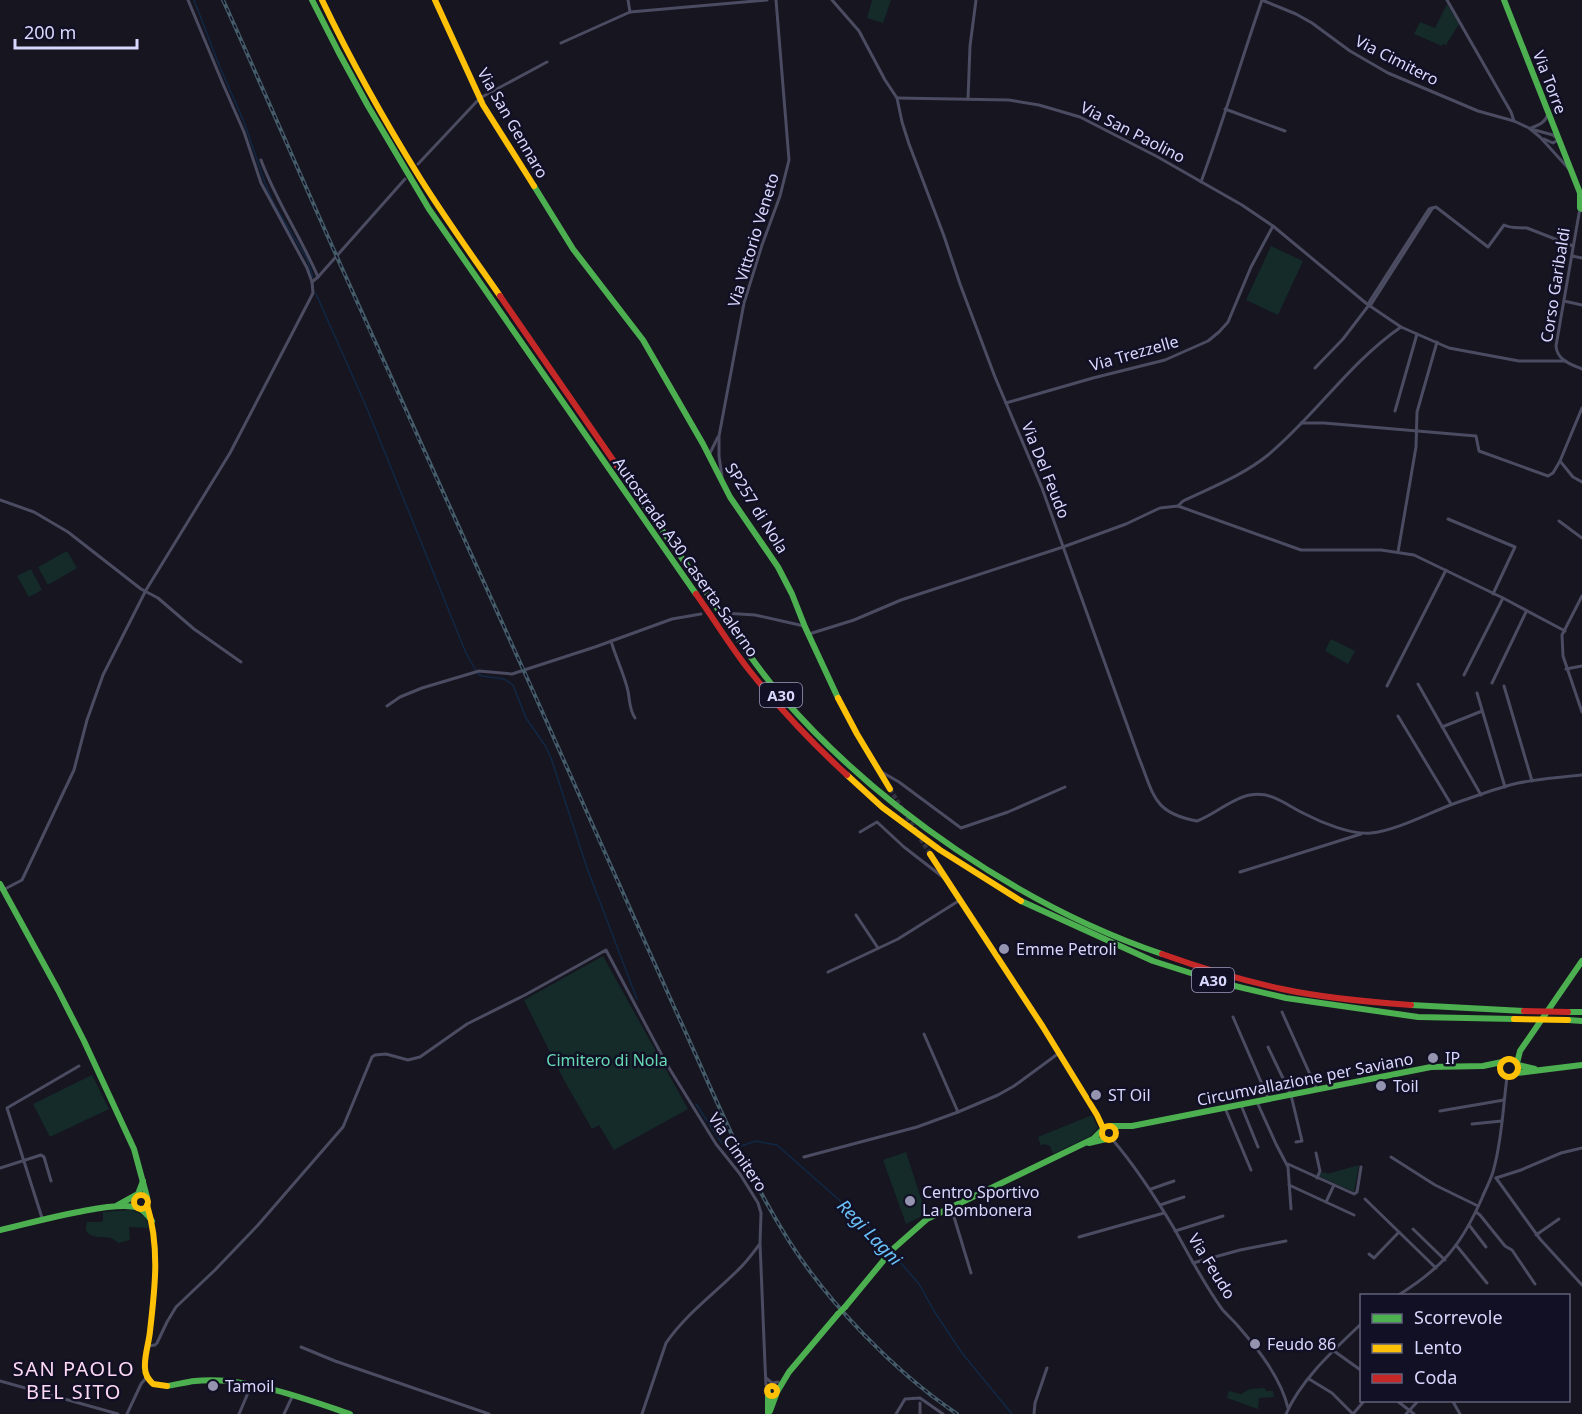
<svg xmlns="http://www.w3.org/2000/svg" width="1582" height="1414" font-family="'Noto Sans',sans-serif">
  <rect width="100%" height="100%" fill="#161520"/>
  <g fill="#142b2a">
    <path d="M872 0H891L883 23 867 18Z"/>
    <path d="M1447 4 1459 24 1446 45 1443 44 1442 46 1414 34 1420 22 1435 28Z"/>
    <path d="M1271 246 1303 261 1278 315 1246 300Z"/>
    <path d="M67 551 77 568 48 585 38 567Z"/>
    <path d="M31 569 42 590 29 597 17 576Z"/>
    <path d="M1331 639 1355 651 1348 664 1325 651Z"/>
    <path d="M603 956 688 1109 614 1150 599 1125 592 1129 564 1080 524 1000Z"/>
    <path d="M92 1075 109 1109 50 1137 33 1104Z"/>
    <path d="M1092 1115 1098 1128 1089 1137 1053 1154 1050 1146 1044 1144 1041 1146 1038 1137Z"/>
    <path d="M906 1152 926 1214 906 1224 883 1160Z"/>
    <path d="M1359 1165 1354 1192 1319 1176 1320 1173 1326 1172 1327 1174Z"/>
    <path d="M131 1210C141 1213 147 1217 149 1228L129 1227 130 1240 119 1243C117 1242 113 1239 111 1238 101 1236 81 1240 87 1222H101L103 1220V1212Z"/>
    <path d="M1265 1388 1266 1391H1273L1274 1397 1259 1398 1258 1409 1227 1398 1229 1391 1241 1394 1250 1389Z"/>
  </g>
  <g fill="none" stroke-linecap="round" stroke-linejoin="round">
    <g stroke="#112845" stroke-width="1.5">
      <path d="M194 0 219 65 244 122 265 183 274 204 307 259 313 277"/>
      <path d="M316 294 366 406 466 653 478 674 482 676 504 679 513 685 526 718 546 747 551 758 587 868 637 999"/>
      <path d="M696 1104 721 1142 729 1148H735L756 1141 777 1145 865 1223 894 1255 919 1284 934 1311 962 1353 1012 1414"/>
    </g>
    <path stroke="#333241" stroke-width="4.5" stroke-dasharray="4.5 2" stroke-linecap="butt" d="M890 789 930 854"/>
    <g stroke="#4b4b61" stroke-width="3">
      <path d="M188 0 223 84 244 132 261 183 307 268 312 282"/>
      <path d="M628 0 630 12"/>
      <path d="M832 0 859 31 885 80 897 98 902 122 909 144 944 236 960 284 995 377 1042 488 1139 758C1154 795 1153 813 1197 821 1214 815 1232 798 1250 795 1273 791 1287 806 1305 814 1322 823 1352 835 1371 833 1395 831 1429 813 1453 804 1474 797 1496 788 1518 783 1539 779 1561 777 1582 775"/>
      <path d="M1447 0 1511 112 1514 121"/>
      <path d="M561 43 630 12 767 0"/>
      <path d="M897 98 1009 100 1039 105 1080 117 1156 156 1242 205 1273 226 1367 304 1401 327 1449 348 1519 361H1566"/>
      <path d="M968 99 970 46 976 0"/>
      <path d="M1225 109 1285 131"/>
      <path d="M1531 128C1539 125 1545 123 1548 114"/>
      <path d="M1531 129 1553 135 1558 139"/>
      <path d="M1544 139 1553 143 1558 140"/>
      <path d="M261 160C276 201 301 237 318 277"/>
      <path d="M418 164 480 98 547 62"/>
      <path d="M1201 182C1223 122 1241 61 1262 0L1296 14 1312 23 1350 51 1388 73 1478 111 1514 121 1529 128 1540 137 1569 169"/>
      <path d="M1432 208 1436 207 1488 247 1504 225C1512 229 1518 227 1527 228L1573 246"/>
      <path d="M1580 208 1556 346C1557 360 1570 364 1582 369"/>
      <path d="M1572 256 1582 258"/>
      <path d="M1564 301 1582 305"/>
      <path d="M1368 304 1429 209 1432 208"/>
      <path d="M1370 306 1432 209"/>
      <path d="M1315 368 1343 339 1369 305"/>
      <path d="M1006 403 1093 378 1165 360 1208 341 1219 332 1228 322 1251 267 1273 226"/>
      <path d="M1582 408 1560 461 1573 477 1582 482"/>
      <path d="M1395 411 1417 334"/>
      <path d="M1301 423H1324L1476 436 1479 451 1548 476 1553 473 1560 461"/>
      <path d="M709 455 718 437"/>
      <path d="M722 477 719 456V436L744 303 762 245 780 196 789 160 776 0"/>
      <path d="M0 500 34 512 68 532 141 589 158 598 194 629 241 662"/>
      <path d="M1178 506 1183 501C1212 487 1242 476 1268 455 1315 416 1350 362 1401 327"/>
      <path d="M1448 519 1515 547 1493 594"/>
      <path d="M1559 521 1582 538"/>
      <path d="M1398 552 1416 447 1417 412 1437 342"/>
      <path d="M1582 596 1562 635 1563 656 1582 712"/>
      <path d="M724 613 755 615 804 626"/>
      <path d="M809 634 854 620 901 600 1063 547 1126 524 1160 508 1178 506 1301 550H1381L1414 555 1503 598 1565 631"/>
      <path d="M611 641C616 658 624 674 628 691 630 701 629 709 635 718"/>
      <path d="M1566 669 1582 666"/>
      <path d="M1464 675 1503 598"/>
      <path d="M1492 683 1526 612"/>
      <path d="M1418 684 1481 795"/>
      <path d="M1387 686 1446 570"/>
      <path d="M1504 686 1532 781"/>
      <path d="M1477 693 1505 787"/>
      <path d="M387 706 400 697 422 688 479 671 512 674 595 647 672 619 701 614"/>
      <path d="M1398 716 1451 804"/>
      <path d="M1442 727 1482 711"/>
      <path d="M880 771 899 782 961 828 1008 812 1065 787"/>
      <path d="M860 832 877 822 904 847 944 878"/>
      <path d="M1240 872 1361 834"/>
      <path d="M3 890 22 880 74 770 87 720 103 675 146 590 230 453 310 299 313 293 312 282 318 277 405 179"/>
      <path d="M856 915 878 948"/>
      <path d="M828 972 898 939 960 900"/>
      <path d="M1282 1012 1317 1090"/>
      <path d="M1233 1017 1268 1098"/>
      <path d="M924 1034 958 1112"/>
      <path d="M1268 1047 1291 1095 1302 1141 1296 1142"/>
      <path d="M1257 1102 1276 1144 1288 1167 1291 1209"/>
      <path d="M1241 1105 1258 1147"/>
      <path d="M1225 1108 1251 1170"/>
      <path d="M1440 1111 1504 1100"/>
      <path d="M1472 1124 1502 1121"/>
      <path d="M1112 1139C1136 1167 1156 1198 1175 1230 1190 1257 1204 1284 1222 1309 1227 1315 1233 1320 1238 1326 1258 1349 1281 1378 1288 1408"/>
      <path d="M1316 1153 1320 1171 1317 1178"/>
      <path d="M804 1157 917 1127 958 1112 998 1095 1014 1086 1059 1053"/>
      <path d="M1391 1157 1435 1185 1478 1206"/>
      <path d="M1288 1164 1354 1194 1357 1192 1361 1167"/>
      <path d="M0 1168 41 1155 44 1157 51 1181"/>
      <path d="M1496 1178 1540 1239 1582 1285"/>
      <path d="M1496 1178 1521 1170 1561 1153 1582 1148"/>
      <path d="M1289 1185 1354 1215"/>
      <path d="M1151 1189 1174 1181"/>
      <path d="M1365 1199 1436 1268"/>
      <path d="M1326 1202 1334 1185"/>
      <path d="M1160 1205 1184 1197"/>
      <path d="M951 1207 971 1273"/>
      <path d="M1476 1212 1480 1215 1505 1246 1512 1250 1535 1284"/>
      <path d="M43 1221 7 1108 79 1066"/>
      <path d="M1469 1225 1486 1247"/>
      <path d="M1413 1229 1445 1260"/>
      <path d="M1175 1231 1223 1216"/>
      <path d="M1536 1235 1559 1219"/>
      <path d="M1079 1237 1164 1213"/>
      <path d="M1456 1245 1487 1283"/>
      <path d="M1369 1254 1374 1258 1399 1232"/>
      <path d="M1193 1263 1240 1250 1286 1241"/>
      <path d="M1397 1296C1442 1268 1461 1246 1482 1198 1486 1188 1492 1178 1494 1168 1502 1139 1503 1107 1507 1077"/>
      <path d="M148 1346 155 1345 157 1343 167 1322 176 1307 215 1270 258 1225 343 1127 372 1057 375 1055 386 1054 408 1060 420 1057 467 1024 525 995 606 950 666 1063 716 1144 740 1174 758 1203 761 1213 760 1243 765 1365 766 1385 768 1390"/>
      <path d="M301 1347 335 1361 489 1414"/>
      <path d="M1334 1351 1362 1371"/>
      <path d="M766 1378 772 1383 778 1382"/>
      <path d="M1309 1379 1332 1393 1353 1414"/>
      <path d="M0 1381 118 1414"/>
      <path d="M1396 1400 1414 1414"/>
      <path d="M1452 1400 1460 1414"/>
      <path d="M920 1403V1414"/>
      <path d="M127 1414 141 1384 147 1377"/>
      <path d="M239 1414 251 1386"/>
      <path d="M284 1414 293 1395"/>
      <path d="M642 1414 666 1343C686 1314 714 1294 738 1270 746 1263 753 1253 759 1245"/>
      <path d="M896 1414 905 1399 920 1398 943 1414"/>
      <path d="M1034 1414 1035 1403 1047 1368"/>
      <path d="M1286 1414C1302 1378 1334 1350 1362 1323"/>
      <path d="M1353 1414 1365 1400"/>
      <path d="M1406 1414 1419 1400"/>
    </g>
    <g stroke="#4caf50" stroke-width="6">
      <path d="M312 0 339 53 368 106 429 209 696 594"/>
      <path d="M1504 0 1580 193V208L1582 209"/>
      <path d="M534 186 573 249 643 340 703 444 730 497 778 567 792 594 805 627 838 698"/>
      <path d="M622 473C651 515 681 557 711 599 734 633 756 667 783 698 879 808 1023 907 1162 954"/>
      <path d="M0 884 58 990 84 1041 134 1149 147 1197"/>
      <path d="M1021 901 1153 961 1222 983 1286 998 1418 1017 1514 1019"/>
      <path d="M1411 1005 1524 1011"/>
      <path d="M1568 1012H1582"/>
      <path d="M1568 1020 1582 1021"/>
      <path d="M1517 1063 1520 1051 1582 961"/>
      <path d="M1518 1065 1535 1069"/>
      <path d="M1517 1073 1582 1065"/>
      <path d="M1111 1126H1132L1431 1067 1483 1066 1502 1062"/>
      <path d="M1089 1143 1106 1139"/>
      <path d="M118 1205 138 1194 143 1181"/>
      <path d="M0 1230C27 1224 116 1199 138 1208 144 1210 148 1216 152 1221"/>
      <path d="M845 1307 893 1249 927 1219 1093 1139 1102 1130"/>
      <path d="M167 1386C176 1385 185 1382 195 1381 244 1376 303 1398 350 1414"/>
      <path d="M768 1392V1414"/>
      <path d="M777 1392 789 1372 838 1314"/>
      <path d="M770 1411 776 1395"/>
    </g>
    <g stroke="#ffc107" stroke-width="6">
      <path d="M322 0C351 61 384 120 420 178 445 218 473 257 500 296"/>
      <path d="M435 0 483 105 534 186"/>
      <path d="M838 698 857 734 890 789"/>
      <path d="M847 775 882 807 940 850 1021 901"/>
      <path d="M930 854 1043 1027 1097 1115 1103 1128"/>
      <circle cx="1509" cy="1068" r="9"/>
      <circle cx="1109" cy="1133" r="7"/>
      <circle cx="141" cy="1202" r="7"/>
      <path d="M147 1205C160 1247 155 1288 150 1331 149 1343 144 1356 145 1368 145 1375 148 1379 153 1384L167 1386"/>
      <circle cx="772" cy="1391" r="5"/>
    </g>
    <g stroke="#c62828" stroke-width="6">
      <path d="M500 296 622 473"/>
      <path d="M696 594C714 619 730 646 749 670 779 708 812 743 847 775"/>
      <path d="M1162 954C1201 968 1241 980 1282 989 1324 998 1368 1002 1411 1005"/>
    </g>
    <g stroke="#445b68" stroke-width="4">
      <path id="rail" d="M223 0C263 88 301 177 341 266 405 411 472 555 537 700 583 803 628 906 675 1009 711 1087 743 1168 789 1241 829 1304 895 1372 957 1414"/>
    </g>
    <use href="#rail" stroke="#121025" stroke-width="1.5" stroke-dasharray="4.5" stroke-linecap="butt"/>
    <path stroke="#4caf50" stroke-width="6" d="M838 1314 845 1307"/>
    <path stroke="#ffc107" stroke-width="6" d="M1514 1019 1568 1020"/>
    <path stroke="#c62828" stroke-width="6" d="M1524 1011 1568 1012"/>
  </g>
  <g fill="#9493b0" stroke="#121025" stroke-width="2">
    <circle cx="1004" cy="949" r="6"/>
    <circle cx="1433" cy="1058" r="6"/>
    <circle cx="1381" cy="1086" r="6"/>
    <circle cx="1096" cy="1095" r="6"/>
    <circle cx="910" cy="1201" r="6"/>
    <circle cx="1255" cy="1344" r="6"/>
    <circle cx="213" cy="1386" r="6"/>
  </g>
  <g text-anchor="middle" dominant-baseline="central" stroke-width="5" stroke-linejoin="round" paint-order="stroke">
    <g fill="#121025" stroke="#9d9bbc" stroke-width="1.5">
      <rect x="760" y="683" width="42" height="24" rx="4.5"/>
      <rect x="1192" y="968" width="42" height="24" rx="4.5"/>
    </g>
    <g font-size="15" font-weight="bold" fill="#d8d7fd">
      <text x="781" y="695">A30</text>
      <text x="1213" y="980">A30</text>
    </g>
    <g font-size="16" fill="#d8d7fd" stroke="#121025">
      <text transform="translate(1397 60) rotate(27)">Via Cimitero</text>
      <text transform="translate(1550 82) rotate(69)">Via Torre</text>
      <text transform="translate(513 123) rotate(60)">Via San Gennaro</text>
      <text transform="translate(1133 132) rotate(27)">Via San Paolino</text>
      <text transform="translate(753 240) rotate(-73)">Via Vittorio Veneto</text>
      <text transform="translate(1555 285) rotate(-81)">Corso Garibaldi</text>
      <text transform="translate(1134 353) rotate(-16)">Via Trezzelle</text>
      <text transform="translate(1046 470) rotate(68)">Via Del Feudo</text>
      <text transform="translate(757 508) rotate(58)">SP257 di Nola</text>
      <text transform="translate(686 557) rotate(55)">Autostrada A30 Caserta-Salerno</text>
      <text transform="translate(1305 1079) rotate(-11)">Circumvallazione per Saviano</text>
      <text transform="translate(738 1152) rotate(56)">Via Cimitero</text>
      <text transform="translate(1212 1266) rotate(58)">Via Feudo</text>
    </g>
    <g font-size="16" fill="#d8d7fd" stroke="#121025" text-anchor="start">
      <text x="1016" y="949">Emme Petroli</text>
      <text x="1445" y="1058">IP</text>
      <text x="1393" y="1086">Toil</text>
      <text x="1108" y="1095">ST Oil</text>
      <text x="922" y="1192">Centro Sportivo<tspan x="922" dy="18">La Bombonera</tspan></text>
      <text x="1267" y="1344">Feudo 86</text>
      <text x="225" y="1386">Tamoil</text>
    </g>
    <g font-size="16" fill="#66dab4" stroke="#121025">
      <text x="607" y="1060">Cimitero di Nola</text>
    </g>
    <g font-size="18" font-style="italic" fill="#6ac1f8" stroke="#121025">
      <text transform="translate(870 1232) rotate(46)">Regi Lagni</text>
    </g>
    <g font-size="20" letter-spacing="1.5" fill="#fdd9f3" stroke="#121025">
      <text x="74" y="1368">SAN PAOLO<tspan x="74" dy="23">BEL SITO</tspan></text>
    </g>
  </g>
  <rect x="1360" y="1294" width="210" height="108" fill="#121025" stroke="#61607b" stroke-width="1.5"/>
  <rect x="1372" y="1314" width="30" height="9" fill="#4caf50" stroke="#61607b" stroke-width="1.5"/>
  <text x="1414" y="1324" font-size="18" fill="#d8d7fd">Scorrevole</text>
  <rect x="1372" y="1344" width="30" height="9" fill="#ffc107" stroke="#61607b" stroke-width="1.5"/>
  <text x="1414" y="1354" font-size="18" fill="#d8d7fd">Lento</text>
  <rect x="1372" y="1374" width="30" height="9" fill="#c62828" stroke="#61607b" stroke-width="1.5"/>
  <text x="1414" y="1384" font-size="18" fill="#d8d7fd">Coda</text>
  <path d="M15 39v9h122v-9" fill="none" stroke="#d8d7fd" stroke-width="3"/>
  <text x="24" y="39" font-size="18" fill="#d8d7fd" stroke="#121025" stroke-width="4.5" paint-order="stroke">200 m</text>
</svg>
